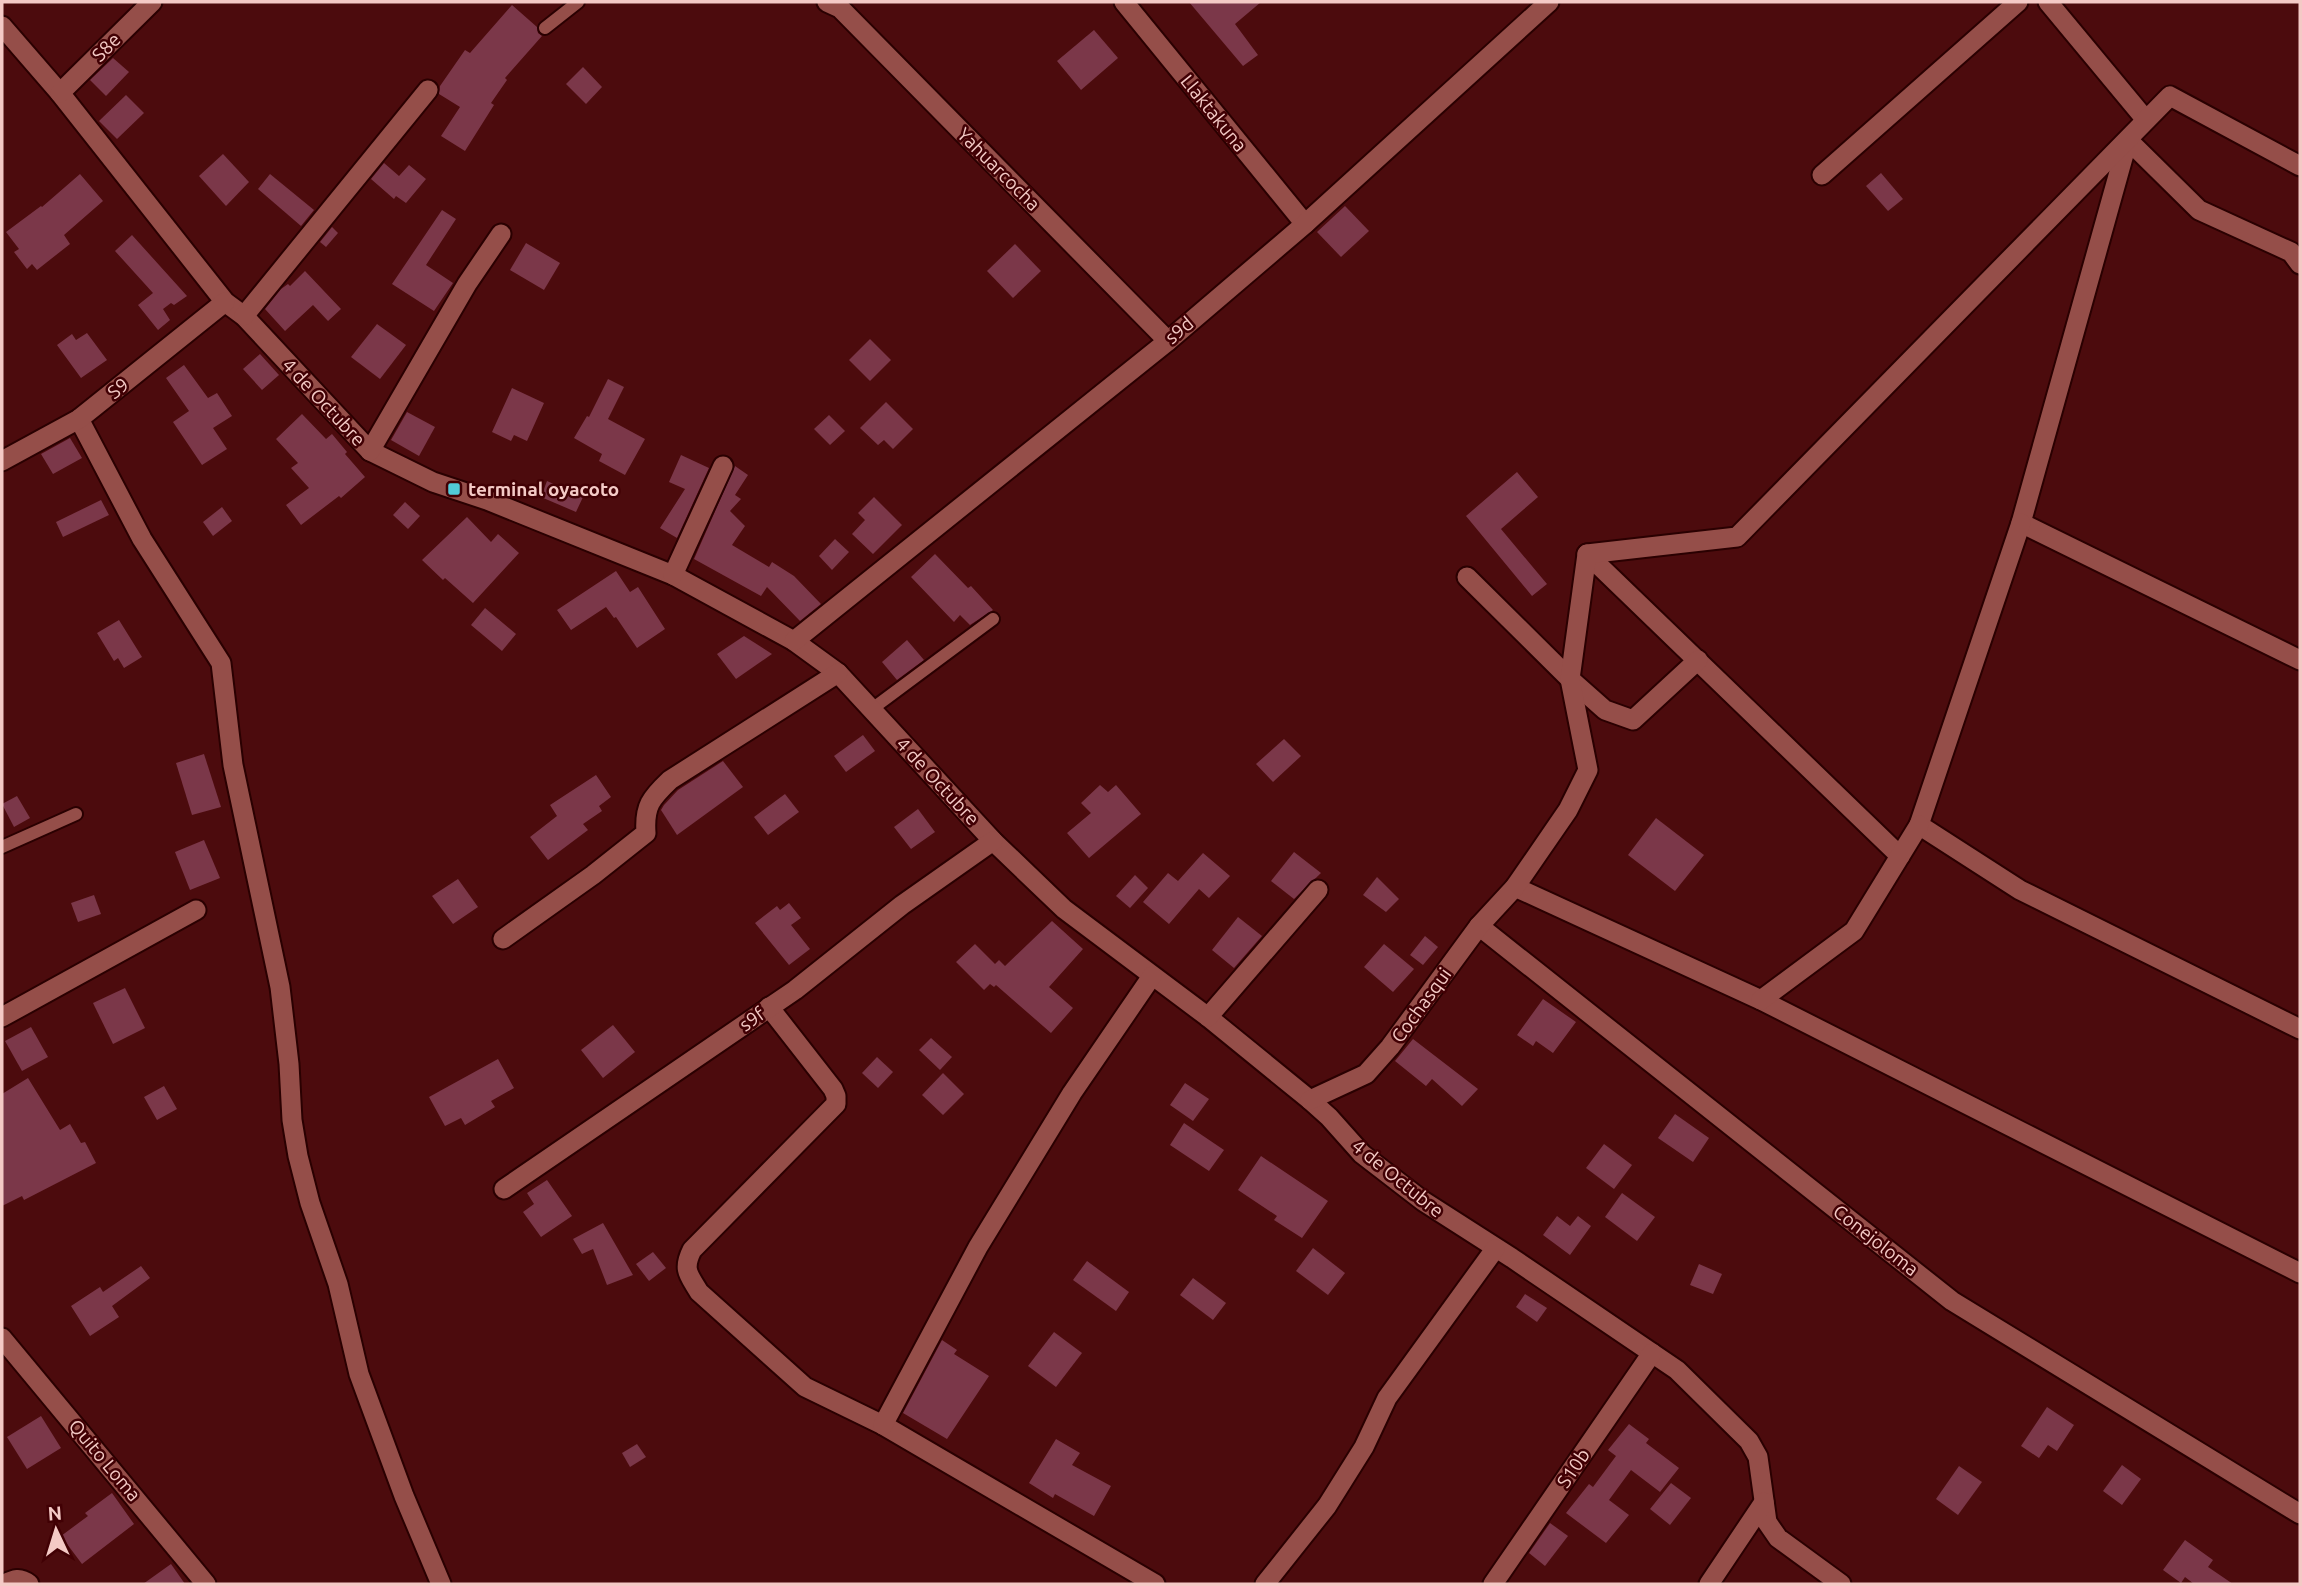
<svg xmlns="http://www.w3.org/2000/svg" width="2302" height="1586" font-family="Ubuntu,sans-serif">
  <rect width="100%" height="100%" fill="#4c0b0d"/>
  <g fill="#7b3749">
    <path d="M1189 2H1261L1235 24 1258 55 1243 66Z"/>
    <path d="M512 5 537 27 538 33 542 36 505 78 507 80 491 103 494 105 465 151 441 136 460 107 439 94 440 86 465 50 470 53Z"/>
    <path d="M1094 30 1118 58 1081 90 1057 61Z"/>
    <path d="M113 58 129 72 106 96 90 80Z"/>
    <path d="M583 67 602 87 586 104 566 84Z"/>
    <path d="M126 95 144 113 117 139 99 121Z"/>
    <path d="M223 154 249 182 226 206 199 176Z"/>
    <path d="M384 163 399 176 409 165 426 179 406 203 396 196 394 199 371 179Z"/>
    <path d="M1881 173 1903 199 1888 211 1866 186Z"/>
    <path d="M80 174 103 201 64 235 70 244 37 270 32 264 27 269 14 252 19 249 6 232 41 206 42 207Z"/>
    <path d="M270 174 314 210 301 226 258 189Z"/>
    <path d="M1345 206 1369 231 1341 257 1317 232Z"/>
    <path d="M442 210 456 219 426 265 453 283 434 311 392 284Z"/>
    <path d="M332 227 338 233 326 247 320 242Z"/>
    <path d="M132 235 187 296 174 305 171 303 163 309 170 320 158 330 138 305 153 293 115 251Z"/>
    <path d="M526 243 560 263 544 290 510 270Z"/>
    <path d="M1015 244 1041 271 1013 298 987 271Z"/>
    <path d="M305 271 341 309 328 321 313 305 285 331 265 309 281 289 288 284 290 286Z"/>
    <path d="M377 324 406 345 380 379 351 357Z"/>
    <path d="M87 333 107 360 81 378 57 345 72 334 76 340Z"/>
    <path d="M870 339 891 360 870 381 849 360Z"/>
    <path d="M260 354 279 375 262 390 243 369Z"/>
    <path d="M184 365 208 398 217 393 232 416 213 428 227 449 202 465 173 422 189 411 166 378Z"/>
    <path d="M608 379 624 387 608 419 645 439 625 475 599 461 602 454 574 438 587 416 589 417Z"/>
    <path d="M512 388 544 403 527 441 514 435 511 441 492 432Z"/>
    <path d="M886 402 913 429 893 449 884 440 878 445 860 428Z"/>
    <path d="M407 412 435 427 419 456 391 440Z"/>
    <path d="M302 414 326 439 332 434 347 452 345 454 365 477 341 498 339 496 301 525 286 505 309 488 291 468 298 463 276 439Z"/>
    <path d="M829 415 845 431 830 445 814 429Z"/>
    <path d="M70 438 82 458 53 474 41 454Z"/>
    <path d="M681 455 709 468 677 538 660 528 685 489 669 482Z"/>
    <path d="M735 466 748 475 735 495 741 499 730 511 745 526 732 545 769 567 772 562 794 576 821 604 800 621 767 587 761 596 694 559Z"/>
    <path d="M1517 472 1538 497 1501 529 1547 584 1532 596 1466 516Z"/>
    <path d="M547 481 583 497 576 512 541 497Z"/>
    <path d="M874 497 902 525 873 554 852 534 865 520 858 513Z"/>
    <path d="M101 500 109 515 63 537 56 522Z"/>
    <path d="M405 502 420 516 408 529 393 515Z"/>
    <path d="M222 507 232 521 213 536 203 522Z"/>
    <path d="M467 517 491 542 498 534 519 553 473 603 445 578 443 580 422 560Z"/>
    <path d="M835 539 849 552 832 570 819 556Z"/>
    <path d="M935 554 968 588 971 586 993 610 970 625 960 615 954 622 911 577Z"/>
    <path d="M616 571 630 592 638 587 665 629 637 648 616 617 614 618 606 607 571 630 557 610Z"/>
    <path d="M485 608 516 634 502 651 471 625Z"/>
    <path d="M119 620 142 657 124 668 118 658 114 661 97 633Z"/>
    <path d="M744 636 772 654 736 679 717 654Z"/>
    <path d="M907 640 924 660 897 680 882 662Z"/>
    <path d="M863 735 875 751 846 772 834 756Z"/>
    <path d="M1284 739 1301 756 1273 782 1256 764Z"/>
    <path d="M204 754 221 807 192 815 176 763Z"/>
    <path d="M723 761 743 787 677 835 661 810 664 805 678 790Z"/>
    <path d="M596 775 611 797 599 806 602 811 583 824 588 830 548 860 530 837 557 816 550 805Z"/>
    <path d="M1100 785 1108 792 1116 785 1141 814 1089 858 1067 833 1091 813 1081 803Z"/>
    <path d="M785 794 799 812 768 835 754 817Z"/>
    <path d="M17 796 30 818 14 827 2 804Z"/>
    <path d="M918 809 935 832 911 849 894 827Z"/>
    <path d="M1656 818 1704 855 1675 891 1628 855Z"/>
    <path d="M204 840 220 878 190 890 175 852Z"/>
    <path d="M1294 852 1321 873 1294 899 1271 881Z"/>
    <path d="M1203 853 1230 876 1209 898 1199 889 1169 924 1143 902 1168 873 1178 881Z"/>
    <path d="M1135 875 1148 888 1130 908 1116 896Z"/>
    <path d="M1377 877 1399 899 1386 912 1363 895Z"/>
    <path d="M458 879 478 907 453 924 432 896Z"/>
    <path d="M94 895 101 914 78 922 71 903Z"/>
    <path d="M789 903 801 918 791 925 810 949 789 965 755 923 777 906 780 910Z"/>
    <path d="M1238 917 1262 936 1234 968 1212 950Z"/>
    <path d="M1052 921 1083 949 1049 987 1073 1008 1051 1033 996 985 994 987 990 984 984 990 956 962 975 944 995 964 999 960 1005 966Z"/>
    <path d="M1425 936 1438 947 1423 965 1410 955Z"/>
    <path d="M1384 944 1414 969 1393 992 1364 967Z"/>
    <path d="M125 988 145 1028 113 1044 93 1003Z"/>
    <path d="M1543 999 1576 1022 1553 1053 1536 1041 1533 1046 1517 1035Z"/>
    <path d="M613 1025 635 1052 603 1078 581 1050Z"/>
    <path d="M31 1027 48 1057 22 1071 5 1041Z"/>
    <path d="M931 1038 952 1057 940 1070 919 1050Z"/>
    <path d="M1413 1039 1478 1089 1462 1106 1432 1079 1426 1086 1395 1061Z"/>
    <path d="M877 1057 893 1072 878 1088 862 1073Z"/>
    <path d="M498 1059 514 1088 491 1101 495 1107 465 1125 461 1118 445 1126 429 1097Z"/>
    <path d="M943 1073 964 1094 943 1115 922 1095Z"/>
    <path d="M28 1078 60 1130 70 1124 81 1143 85 1142 96 1163 24 1200 22 1196 2 1206V1094Z"/>
    <path d="M1185 1083 1209 1099 1193 1121 1170 1105Z"/>
    <path d="M164 1086 177 1109 157 1120 144 1097Z"/>
    <path d="M1675 1114 1709 1138 1693 1162 1658 1138Z"/>
    <path d="M1184 1123 1224 1150 1209 1171 1170 1145Z"/>
    <path d="M1604 1144 1632 1165 1614 1189 1586 1168Z"/>
    <path d="M1261 1156 1328 1201 1302 1238 1274 1220 1277 1216 1238 1190Z"/>
    <path d="M547 1180 572 1216 541 1237 523 1212 534 1204 527 1193Z"/>
    <path d="M1622 1193 1655 1217 1637 1241 1605 1217Z"/>
    <path d="M1557 1216 1570 1226 1578 1216 1591 1226 1570 1255 1543 1235Z"/>
    <path d="M603 1223 633 1275 607 1285 593 1249 582 1254 573 1239Z"/>
    <path d="M1313 1248 1345 1273 1328 1295 1296 1271Z"/>
    <path d="M653 1252 666 1268 649 1281 636 1264Z"/>
    <path d="M1087 1261 1129 1292 1116 1311 1073 1280Z"/>
    <path d="M1699 1264 1722 1274 1713 1294 1690 1285Z"/>
    <path d="M141 1266 150 1278 112 1306 119 1317 90 1336 71 1306 100 1287 103 1292Z"/>
    <path d="M1193 1278 1226 1303 1213 1320 1180 1295Z"/>
    <path d="M1525 1294 1547 1308 1537 1322 1516 1307Z"/>
    <path d="M1054 1332 1082 1353 1056 1387 1028 1366Z"/>
    <path d="M942 1340 957 1350 954 1354 989 1376 947 1439 903 1413Z"/>
    <path d="M2047 1407 2074 1425 2057 1451 2048 1445 2039 1458 2021 1446Z"/>
    <path d="M41 1416 61 1448 27 1469 7 1437Z"/>
    <path d="M1629 1424 1649 1439 1646 1443 1679 1468 1660 1492 1631 1470 1609 1500 1629 1515 1606 1543 1566 1513 1589 1484 1593 1487 1616 1456 1608 1450Z"/>
    <path d="M1056 1439 1080 1453 1072 1465 1111 1486 1094 1516 1055 1494 1053 1498 1029 1483Z"/>
    <path d="M637 1444 646 1457 630 1467 622 1453Z"/>
    <path d="M2122 1465 2141 1479 2122 1505 2103 1491Z"/>
    <path d="M1959 1466 1982 1482 1958 1515 1936 1499Z"/>
    <path d="M1671 1483 1691 1498 1670 1525 1650 1509Z"/>
    <path d="M112 1493 134 1524 82 1564 61 1536 88 1516 85 1513Z"/>
    <path d="M1550 1523 1568 1536 1545 1566 1529 1553Z"/>
    <path d="M2185 1540 2213 1560 2208 1567 2233 1584H2194L2185 1577 2181 1583 2163 1570Z"/>
    <path d="M171 1564 185 1584H143Z"/>
  </g>
  <g fill="none" stroke-linecap="round" stroke-linejoin="round">
    <g stroke="#2a0001" stroke-width="16">
      <g id="service">
        <path d="M545 28 578 2"/>
        <path d="M872 709 993 619"/>
        <path d="M2 847 76 814"/>
      </g>
    </g>
    <g stroke="#2a0001" stroke-width="23">
      <g id="minor">
        <path d="M827 2 840 8 1168 341"/>
        <path d="M1124 2 1305 224"/>
        <path d="M2048 2 2146 120"/>
        <path d="M2 26 60 93 225 302 244 316 370 451 433 482 487 500 673 575 794 641 838 673 993 841 1064 909 1208 1017 1310 1100 1329 1117 1362 1154 1423 1201 1512 1258 1677 1370 1749 1441 1758 1457 1767 1522 1778 1538 1841 1584"/>
        <path d="M60 93 152 2"/>
        <path d="M1822 175 2018 2"/>
        <path d="M2300 264 2291 252 2199 210 2128 140 2021 523 2300 660"/>
        <path d="M244 316 428 90"/>
        <path d="M79 419 142 539 221 663 233 765 280 987 289 1064 292 1120 298 1156 310 1203 338 1284 359 1374 404 1496 441 1584"/>
        <path d="M370 451 467 284 501 234"/>
        <path d="M2 461 79 419 225 302"/>
        <path d="M2021 523 1919 825 2020 890 2300 1029"/>
        <path d="M1587 554 1900 856"/>
        <path d="M673 575 723 466"/>
        <path d="M1467 577 1570 679 1605 710 1633 720 1698 660"/>
        <path d="M794 641 1168 341 1305 224 1549 2"/>
        <path d="M1515 887 1761 1000 2300 1273"/>
        <path d="M1479 926 1952 1301 2300 1514"/>
        <path d="M503 939 593 875 646 833C644 806 651 798 670 780L838 673"/>
        <path d="M1761 1000 1854 931 1919 825"/>
        <path d="M769 1007 833 1089 836 1096V1104L692 1250C682 1270 689 1275 699 1292L805 1387 883 1425 1155 1584"/>
        <path d="M2 1017 196 910"/>
        <path d="M1208 1017 1318 890"/>
        <path d="M1310 1100 1366 1074 1390 1047 1479 926 1515 887 1568 810 1588 770 1570 679 1587 554 1737 537 2170 96 2300 166"/>
        <path d="M504 1189 795 990 902 905 993 841"/>
        <path d="M2 1338 206 1584"/>
        <path d="M883 1425 978 1247 1072 1093 1152 976"/>
        <path d="M5 1584C14 1579 20 1577 29 1584"/>
        <path d="M1265 1584 1327 1506 1364 1447 1387 1398 1495 1249"/>
        <path d="M1493 1584 1652 1353"/>
        <path d="M1709 1584 1764 1502"/>
      </g>
    </g>
    <use href="#service" stroke="#954e49" stroke-width="12"/>
    <use href="#minor" stroke="#954e49" stroke-width="19"/>
  </g>
  <rect fill="#52cbd8" stroke="#410004" stroke-width="2.5" x="447" y="482" width="14" height="14" rx="3.5"/>
  <g text-anchor="middle" dominant-baseline="central" stroke-width="5" stroke-linejoin="round" paint-order="stroke">
    <g font-size="19" fill="#f4cac6" stroke="#410004">
      <text transform="translate(106 47) rotate(-45)">S8e</text>
      <text transform="translate(1214 113) rotate(51)">Llaktakuna</text>
      <text transform="translate(999 169) rotate(45)">Yahuarcocha</text>
      <text transform="translate(1179 330) rotate(-40)">s9d</text>
      <text transform="translate(118 388) rotate(-39)">S9</text>
      <text transform="translate(324 402) rotate(47)">4 de Octubre</text>
      <text transform="translate(938 781) rotate(47)">4 de Octubre</text>
      <text transform="translate(1421 1005) rotate(-54)">Cochasqui</text>
      <text transform="translate(752 1019) rotate(-35)">s9f</text>
      <text transform="translate(1398 1178) rotate(39)">4 de Octubre</text>
      <text transform="translate(1876 1240) rotate(38)">Conejoloma</text>
      <text transform="translate(105 1460) rotate(50)">Quito Loma</text>
      <text transform="translate(1573 1468) rotate(-56)">S10b</text>
    </g>
    <g font-size="19" font-weight="bold" fill="#f4cac6" stroke="#410004" text-anchor="start">
      <text x="468" y="489">terminal oyacoto</text>
    </g>
  </g>
  <rect width="2302" height="1586" fill="none" stroke="#f4cac6" stroke-width="7"/>
  <g transform="translate(56 1530) rotate(356)" stroke="#410004" stroke-width="5" paint-order="stroke">
  <path d="M0-5L12 26L0 18L-12 26Z" fill="#f4cac6"/>
  <text y="-10" font-size="19" font-weight="bold" text-anchor="middle" fill="#f4cac6">N</text>
  </g>
</svg>
